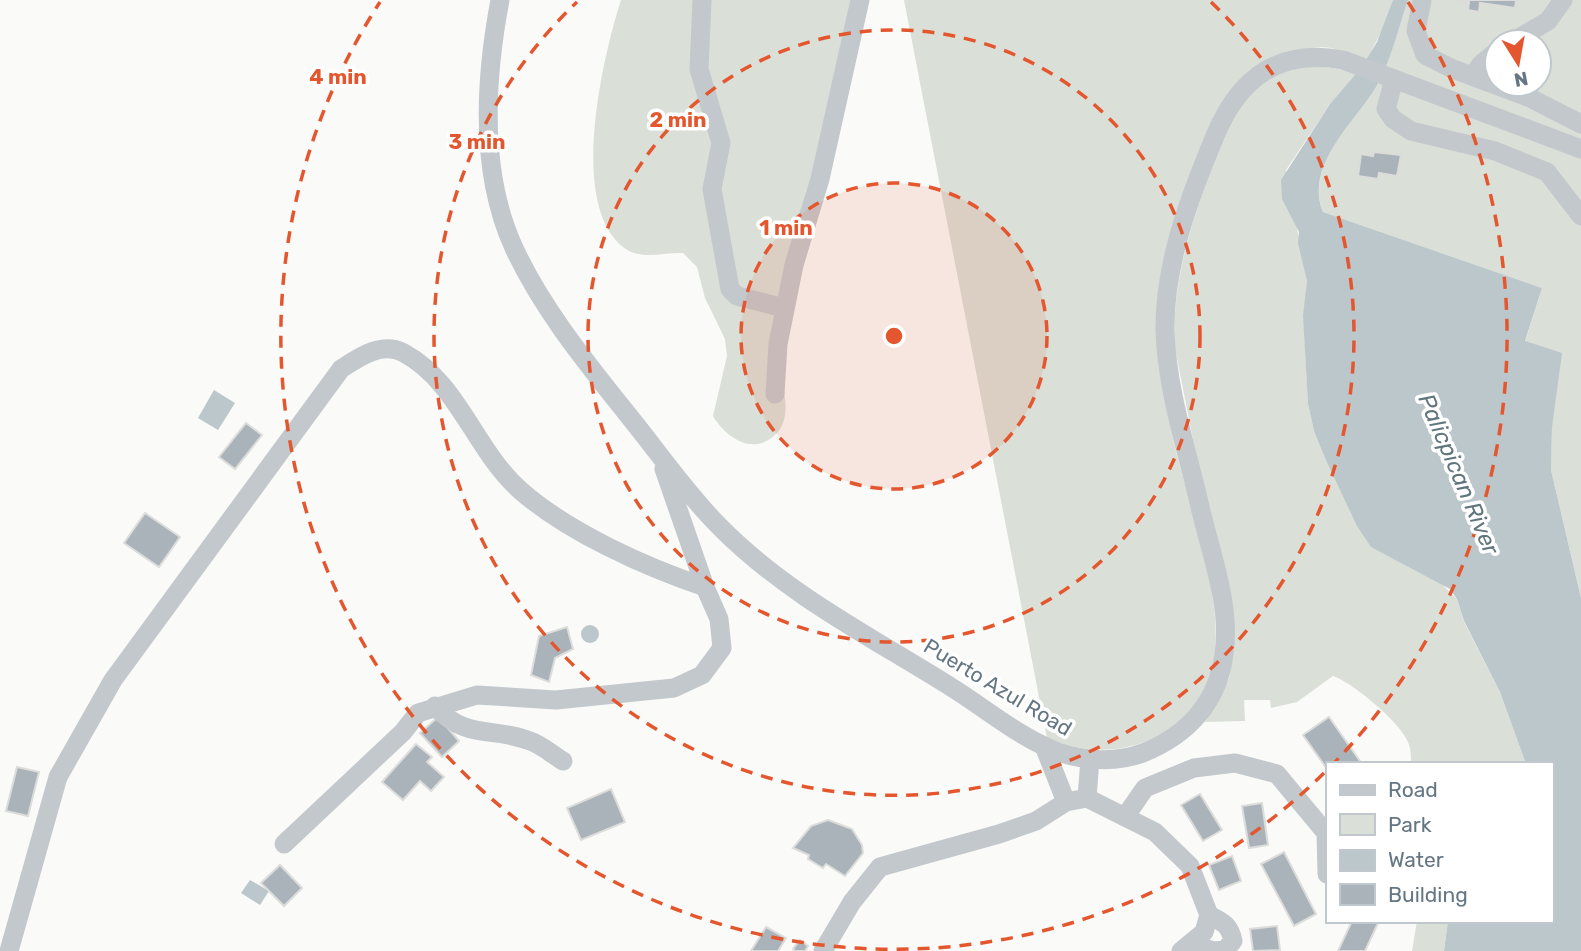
<svg xmlns="http://www.w3.org/2000/svg" width="1581" height="951" font-family="Rubik,sans-serif">
  <rect width="100%" height="100%" fill="#fafaf8"/>
  <g fill="#dadfd7" fill-rule="evenodd">
    <path d="M621 0H866C837 112 806 224 785 338 784 346 781 355 781 364 781 387 795 417 774 436 751 456 725 436 713 416L727 356 725 339 705 298 697 267 683 253C666 252 644 259 629 251 565 214 603 56 621 0Z"/>
    <path d="M904 0H1393L1387 21 1366 61C1354 57 1343 51 1331 48 1322 46 1309 48 1299 49 1245 58 1219 101 1201 149 1195 166 1184 185 1181 203 1177 238 1177 274 1174 309 1172 341 1165 377 1168 409 1177 500 1276 680 1159 736 1121 754 1087 754 1047 738Z"/>
    <path d="M1408 0H1581V139L1384 67ZM1497 42H1539V84H1497Z"/>
    <path d="M1307 65 1340 69 1356 75 1330 104 1286 170 1307 281 1304 328 1308 404 1314 431 1341 487 1457 599 1464 622 1500 692 1526 764H1411C1411 757 1411 748 1408 742 1401 723 1352 682 1333 676L1297 702 1271 708 1270 700H1244L1245 721 1205 722 1229 678 1234 649 1175 348C1171 282 1192 220 1215 160 1224 138 1233 110 1250 93 1266 77 1286 71 1307 65Z"/>
    <path d="M1378 83 1581 157V598L1551 470 1552 427 1525 342 1542 288 1323 212C1304 163 1357 121 1378 83Z"/>
    <path d="M1417 921H1448L1444 951H1412Z"/>
  </g>
  <g fill="#bbc7cb">
    <path d="M1393 0H1408C1398 28 1391 61 1376 87 1354 123 1304 166 1323 212L1542 288 1525 341 1562 353 1552 427 1551 470 1581 598V951H1444L1448 921H1551V764H1526L1500 692 1464 621 1457 599 1450 589 1371 547 1357 526 1326 460 1314 431 1308 404 1303 316 1307 281 1298 243 1299 232 1282 199 1281 180 1330 104 1361 68 1377 42Z"/>
    <path d="M214 390 235 403 218 430 198 418Z"/>
    <circle cx="590" cy="634" r="9"/>
    <path d="M250 880 269 891 260 905 241 893Z"/>
  </g>
  <g fill="#aab3b9" stroke="#dcdcda" stroke-width="2">
    <path d="M1456 0H1516L1515 8 1480 3 1479 12 1468 10 1469 2Z"/>
    <path d="M1374 152 1401 155 1397 176 1379 173 1378 179 1358 176 1361 154 1373 156Z"/>
    <path d="M246 423 262 435 235 469 219 457Z"/>
    <path d="M145 513 180 537 159 567 124 543Z"/>
    <path d="M567 627 573 649 555 658 549 682 531 675 539 636Z"/>
    <path d="M438 717 459 741 442 757 420 733Z"/>
    <path d="M1329 717 1362 764H1327V769L1303 735Z"/>
    <path d="M416 744 432 757 427 762 444 777 431 791 420 781 403 800 382 782Z"/>
    <path d="M17 767 39 772 28 816 6 811Z"/>
    <path d="M611 789 625 822 581 840 567 808Z"/>
    <path d="M1200 794 1222 830 1203 841 1181 805Z"/>
    <path d="M1262 803 1268 845 1249 848 1242 806Z"/>
    <path d="M828 820 852 829 862 845 863 853 845 876 826 864 823 868 808 859 809 855 793 848 811 826Z"/>
    <path d="M1284 852 1316 914 1294 926 1261 864Z"/>
    <path d="M1232 856 1241 881 1219 890 1209 865Z"/>
    <path d="M280 865 302 888 284 906 261 883Z"/>
    <path d="M1352 921H1379L1365 951H1338Z"/>
    <path d="M1277 926 1280 950 1253 951 1250 929Z"/>
    <path d="M766 927 786 938 778 951H751Z"/>
    <path d="M800 940 808 946 805 951H795L793 949Z"/>
  </g>
  <g fill="none" stroke-linecap="round" stroke-linejoin="round">
    <g stroke="#c3c8cc" stroke-width="19">
      <path d="M500 0C485 79 479 172 514 248 545 315 595 373 640 430 666 463 691 498 720 527 786 594 873 638 951 687 985 708 1020 738 1058 752 1085 761 1116 763 1143 753 1188 735 1218 702 1224 654 1231 607 1212 557 1201 511 1188 453 1167 392 1165 331 1164 264 1190 196 1215 136 1239 78 1279 48 1343 60L1581 149"/>
      <path d="M702 0 699 69 721 143 712 189 730 289 737 296 784 308"/>
      <path d="M1422 0 1416 31 1425 55 1453 69 1528 97 1581 124"/>
      <path d="M1512 42 1548 21 1563 0"/>
      <path d="M1473 76 1481 64 1497 51"/>
      <path d="M1394 79 1386 109 1393 119 1411 131 1495 151 1547 172 1581 216"/>
      <path d="M775 394 778 344 794 265 820 179 860 0"/>
      <path d="M664 469 705 587"/>
      <path d="M435 706C466 741 493 726 530 741 542 745 553 755 563 761"/>
      <path d="M1044 746 1066 802"/>
      <path d="M1087 798 1090 759"/>
      <path d="M1125 817 1145 788 1194 768 1235 763 1277 774 1326 833 1327 874"/>
      <path d="M1193 944 1213 951 1225 950 1233 941C1230 925 1223 922 1209 915"/>
      <path d="M9 951 58 777 113 680 341 369C359 357 382 341 404 353 459 383 475 451 521 491 568 532 645 567 705 587L719 619 722 648 702 675 674 688 556 700 477 695 418 713 403 732 284 844"/>
      <path d="M823 951 852 902 880 867 999 834 1036 821 1066 802 1087 798 1155 832 1190 866 1209 915 1204 932 1181 951"/>
    </g>
  </g>
  <circle cx="894" cy="336" r="153" fill="#e4572e" fill-opacity=".12"/>
  <g fill="none" stroke="#e4572e" stroke-width="3.5" stroke-dasharray="12 9">
    <circle cx="894" cy="336" r="153"/>
    <circle cx="894" cy="336" r="306"/>
    <path d="M1211 2A460 460 0 1 1 577 2"/>
    <path d="M1324 773A613 613 0 0 1 380 2M1408 2A613 613 0 0 1 1335 762"/>
  </g>
  <g text-anchor="middle" dominant-baseline="central" stroke-width="7" stroke-linejoin="round" paint-order="stroke">
    <g font-size="21" fill="#657683" stroke="#fff">
      <text transform="translate(998 687) rotate(31)">Puerto Azul Road</text>
    </g>
    <g font-size="23" font-style="italic" fill="#60757c" stroke="#fff">
      <text transform="translate(1459 474) rotate(67)">Palicpican River</text>
    </g>
  </g>
  <circle cx="894" cy="336" r="10" fill="#e4572e" stroke="#fff" stroke-width="3.5"/>
  <g font-size="21" text-anchor="middle" font-weight="bold" fill="#e4572e" stroke="#fff" stroke-width="7" stroke-linejoin="round" paint-order="stroke">
    <text x="338" y="84">4 min</text>
    <text x="678" y="127">2 min</text>
    <text x="477" y="149">3 min</text>
    <text x="786" y="235">1 min</text>
  </g>
  <rect x="1326" y="762" width="228" height="161" fill="#ffffff" stroke="#c1c8cd" stroke-width="2"/>
  <rect x="1340" y="785" width="35" height="10" fill="#c3c8cc" stroke="#c1c8cd" stroke-width="2"/>
  <text x="1388" y="797" font-size="21" fill="#657683">Road</text>
  <rect x="1340" y="814" width="35" height="21" fill="#dadfd7" stroke="#c1c8cd" stroke-width="2"/>
  <text x="1388" y="832" font-size="21" fill="#657683">Park</text>
  <rect x="1340" y="850" width="35" height="21" fill="#bbc7cb" stroke="#c1c8cd" stroke-width="2"/>
  <text x="1388" y="867" font-size="21" fill="#657683">Water</text>
  <rect x="1340" y="884" width="35" height="21" fill="#aab3b9" stroke="#c1c8cd" stroke-width="2"/>
  <text x="1388" y="902" font-size="21" fill="#657683">Building</text>
  <g transform="translate(1518 63) rotate(169)"><circle r="33" fill="#ffffff" stroke="#c1c8cd" stroke-width="2"/>
  <path d="M0-5L12 26L0 18L-12 26Z" fill="#e4572e"/>
  <text y="-10" font-size="19" font-weight="bold" text-anchor="middle" fill="#657683">N</text>
  </g>
</svg>
